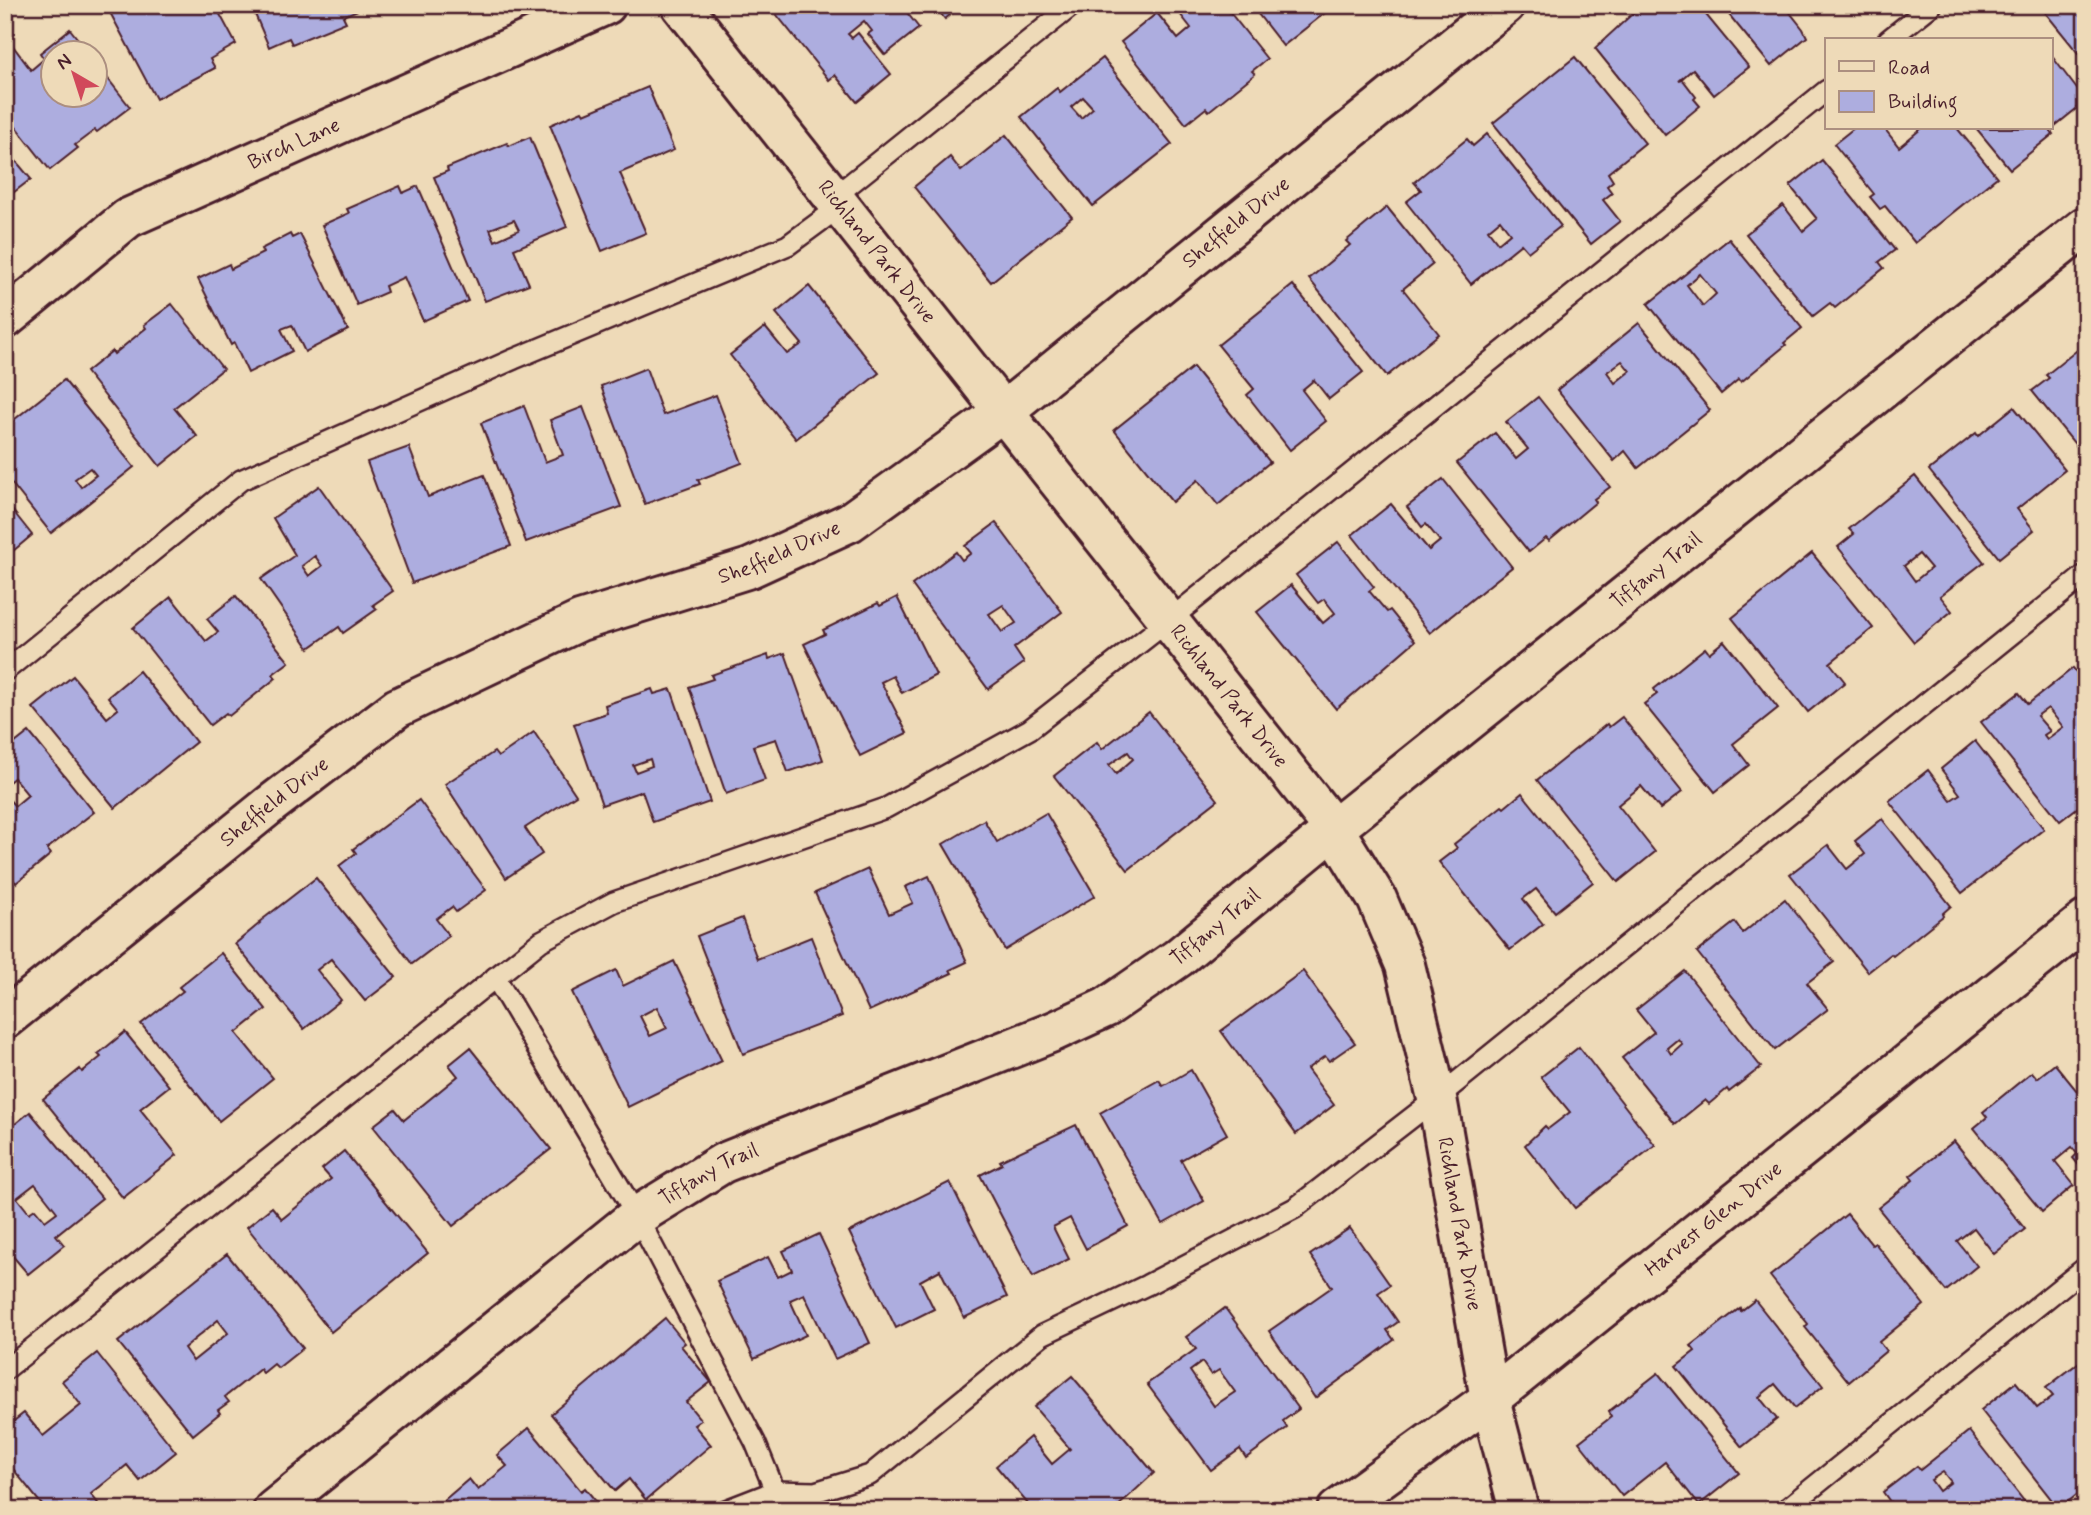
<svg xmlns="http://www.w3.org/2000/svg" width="2091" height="1515" font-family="Mynerve,sans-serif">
  <rect width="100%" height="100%" fill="#eedab8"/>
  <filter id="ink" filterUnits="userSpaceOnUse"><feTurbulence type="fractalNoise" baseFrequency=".0143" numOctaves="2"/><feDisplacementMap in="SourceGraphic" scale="14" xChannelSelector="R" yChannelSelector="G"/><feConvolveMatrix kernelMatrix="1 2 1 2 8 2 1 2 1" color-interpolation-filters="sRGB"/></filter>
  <g filter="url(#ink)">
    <g fill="#adaddf" stroke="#4a1f2b" stroke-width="2" fill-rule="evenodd">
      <path d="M106 5H215L236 44 210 59 215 68 156 99Z"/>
      <path d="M251 5H358L360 9 343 16 346 22 292 44 289 38 269 47Z"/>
      <path d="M769 5H901L919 28 885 55 868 34 872 31 864 21 848 34 852 38 858 33 891 74 857 102 835 75 829 80Z"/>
      <path d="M934 5H962L945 19Z"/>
      <path d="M1173 5H1224L1267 59 1252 71 1255 74 1209 111 1206 108 1186 124 1121 42 1157 13 1178 39 1191 28Z"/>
      <path d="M1251 5H1335L1283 46Z"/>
      <path d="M1642 5H1698L1749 67 1714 95 1693 69 1679 81 1683 80 1696 97 1694 99 1700 106 1665 135 1595 48Z"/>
      <path d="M1721 5H1784L1803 29 1807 37 1771 66Z"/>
      <path d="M2039 5H2086V63Z"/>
      <path d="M70 29 88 52H52V94H94V61L130 107 97 132 95 130 75 145 78 148 50 170 5 113V46L10 42 31 70 44 59 40 53Z"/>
      <path d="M2051 55 2086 101 2050 130 2053 134 2010 169 1976 128H2051Z"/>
      <path d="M1575 57 1645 143 1608 173 1613 181 1607 186 1612 193 1603 200 1620 221 1591 244 1493 123Z"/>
      <path d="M1103 58 1172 144 1093 206 1021 117 1057 88 1060 92ZM1083 97 1093 108 1081 118 1071 107Z"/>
      <path d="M648 87 674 150 620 173 646 233 602 251 550 125 582 111 584 114Z"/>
      <path d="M1854 128H1884L1899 147 1922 128H1957L1997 177 1915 243 1885 206 1880 209 1870 197 1874 194 1834 144Z"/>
      <path d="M1487 134 1561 226 1528 252 1521 244 1471 284 1406 202 1421 190 1414 182 1467 139 1473 146ZM1500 220 1510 233 1498 243 1488 230Z"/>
      <path d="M1006 135 1072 217 991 282 914 187 950 157 961 171Z"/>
      <path d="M530 137 567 227 514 249 529 284 485 301 434 177 448 171 447 168 507 143 509 146ZM514 220 519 230 495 241 490 229Z"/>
      <path d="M5 148 31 179 5 199Z"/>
      <path d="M1822 160 1895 250 1879 262 1884 268 1835 308 1830 303 1813 316 1746 234 1783 205 1803 231 1817 219 1790 186Z"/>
      <path d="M400 186 403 193 418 186 468 301 423 321 404 277 385 286 387 292 357 305 322 225 349 213 347 209Z"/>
      <path d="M1387 207 1433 264 1403 289 1439 334 1387 376 1309 279 1350 245 1346 241Z"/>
      <path d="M290 234 292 238 300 234 348 330 305 352 292 325 281 329 292 351 248 373 234 343 231 345 198 279 229 264 231 269 263 253 261 249Z"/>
      <path d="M1729 239 1802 328 1784 343 1786 345 1741 382 1739 379 1721 394 1648 304ZM1700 274 1716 294 1703 306 1687 285Z"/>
      <path d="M1293 285 1363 372 1329 399 1314 380 1302 390 1326 421 1290 450 1247 395 1254 389 1218 345Z"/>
      <path d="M809 286 879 373 796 439 730 355 765 327 787 354 802 344 776 313Z"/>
      <path d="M172 304 223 369 174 408 197 436 160 466 86 372 112 351 114 354 146 328 144 325Z"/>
      <path d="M1639 323 1710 410 1638 468 1625 451 1614 461 1557 390ZM1622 361 1630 371 1615 383 1607 372Z"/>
      <path d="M2086 343V458L2032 391 2049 378 2046 375Z"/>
      <path d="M1193 367 1270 462 1218 505 1198 480 1172 502 1114 430Z"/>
      <path d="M646 368 663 415 716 395 742 463 698 480 700 484 645 504 601 386Z"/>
      <path d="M64 380 134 467 51 533 5 475V453L10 449 5 444V427ZM90 468 96 475 81 487 75 479Z"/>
      <path d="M1538 397 1610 487 1594 499 1596 502 1549 541 1546 538 1529 552 1457 463 1495 433 1516 459 1528 449 1506 422Z"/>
      <path d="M524 406 545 462 563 455 550 420 583 407 621 507 526 542 481 423Z"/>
      <path d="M2014 407 2065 470 2017 509 2034 530 1999 558 1929 470 1976 433 1978 436Z"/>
      <path d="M409 447 428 497 484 475 511 546 412 583 367 462Z"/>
      <path d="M1915 476 1984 562 1940 596 1952 611 1914 642 1838 547 1854 534 1849 529ZM1919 554 1931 568 1915 581 1904 566Z"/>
      <path d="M1443 479 1512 567 1430 633 1352 535 1391 504 1429 550 1440 541 1426 524 1422 527 1407 507Z"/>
      <path d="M319 486 393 591 373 605 377 609 343 633 339 627 309 648 261 579 295 555 273 518ZM315 556 322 566 309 576 302 566Z"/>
      <path d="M5 501 32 535 6 557 5 556Z"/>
      <path d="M996 523 1062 612 1014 648 1024 663 988 689 912 585 956 552 962 560 971 553 965 546ZM1003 605 1016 623 1002 632 989 614Z"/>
      <path d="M1338 542 1374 587 1369 591 1387 612 1390 610 1415 641 1336 709 1257 612 1291 585 1323 623 1335 613 1324 599 1318 603 1296 575Z"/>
      <path d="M1812 553 1873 628 1830 663 1845 682 1808 712 1732 618Z"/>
      <path d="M236 596 289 662 273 674 276 678 229 716 226 713 210 725 133 628 171 597 206 641 218 632 207 619Z"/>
      <path d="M897 597 936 675 902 693 893 676 881 682 907 733 860 756 804 644 825 634 823 630 878 603 880 606Z"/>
      <path d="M1724 641 1778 708 1733 744 1749 765 1715 792 1644 704 1657 694 1654 689 1705 648 1709 653Z"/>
      <path d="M785 653 823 760 788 772 776 739 753 746 765 780 726 794 689 687 713 679 711 675 768 655 769 659Z"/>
      <path d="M2073 668 2086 684V801L2060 821 1981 722 2019 693 2028 704ZM2048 708 2063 727 2047 739 2044 735 2050 731 2037 716Z"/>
      <path d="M139 671 196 742 115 808 33 708 73 676 107 718 118 709 108 697Z"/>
      <path d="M652 689 654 694 671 689 710 802 653 822 642 791 602 805 574 724 607 713 605 705ZM650 759 652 766 636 772 633 765Z"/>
      <path d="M1149 712 1218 800 1128 870 1054 776 1097 742 1102 749ZM1128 752 1133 759 1116 774 1109 765Z"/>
      <path d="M1622 717 1682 792 1660 809 1641 786 1618 805 1655 852 1618 882 1537 780 1607 724 1609 727Z"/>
      <path d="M29 732 94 812 47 849 51 854 16 883 5 870V795L15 806 28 795 14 778 5 785V751Z"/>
      <path d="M534 732 576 795 525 828 542 854 506 878 445 784 494 752 498 757Z"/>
      <path d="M1975 741 2044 829 1962 893 1889 801 1928 770 1951 800 1960 794 1941 769Z"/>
      <path d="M1522 793 1593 882 1555 912 1536 889 1523 899 1543 924 1510 950 1439 862 1457 848 1454 844 1502 806 1504 808Z"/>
      <path d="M419 800 486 890 456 912 452 907 436 919 449 936 412 964 339 866 356 853 353 849Z"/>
      <path d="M1046 813 1095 896 1005 950 943 844 984 820 997 842Z"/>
      <path d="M1882 819 1951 906 1942 914 1943 916 1893 956 1891 954 1868 972 1790 874 1828 845 1847 869 1865 854 1855 841Z"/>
      <path d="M868 869 889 914 913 903 905 887 929 876 967 962 950 970 952 973 869 1011 815 893Z"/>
      <path d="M316 878 396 977 365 1001 331 959 317 970 341 1000 304 1029 235 944 260 923 259 922Z"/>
      <path d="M1785 899 1834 962 1807 983 1828 1009 1775 1050 1697 952 1735 922 1743 933Z"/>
      <path d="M742 918 757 959 811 937 842 1016 743 1054 697 936Z"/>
      <path d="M221 953 266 1009 236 1033 273 1078 219 1121 141 1024 183 991 179 987Z"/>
      <path d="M674 961 722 1061 628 1107 572 992 616 970 623 986ZM657 1007 667 1028 650 1036 640 1016Z"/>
      <path d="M1303 971 1355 1043 1329 1061 1325 1056 1307 1069 1334 1105 1296 1134 1221 1031Z"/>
      <path d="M1685 971 1761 1067 1729 1092 1727 1089 1709 1104 1705 1100 1675 1124 1622 1058 1654 1032 1636 1010ZM1678 1039 1682 1044 1671 1054 1667 1048Z"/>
      <path d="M125 1032 169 1086 140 1109 177 1155 123 1198 43 1099 80 1069 82 1072 101 1057 98 1054Z"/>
      <path d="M2086 1040V1061L2076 1049Z"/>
      <path d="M1579 1047 1655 1145 1575 1208 1525 1145 1545 1126 1548 1129 1570 1112 1541 1077Z"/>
      <path d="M470 1048 551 1149 453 1226 373 1126 395 1109 404 1120 458 1076 449 1065Z"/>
      <path d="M2055 1064 2086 1102V1174L2073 1158 2077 1154 2072 1147 2055 1161 2074 1185 2042 1212 1974 1128 1987 1117 1983 1112 2032 1072 2037 1078Z"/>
      <path d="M1191 1070 1227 1134 1181 1160 1204 1201 1163 1224 1100 1113 1159 1080 1163 1086Z"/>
      <path d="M30 1112 102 1198 56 1235 64 1245 28 1274 5 1247V1126L7 1124 10 1128ZM35 1184 57 1212 45 1221 35 1209 29 1213 17 1198Z"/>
      <path d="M1076 1125 1128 1226 1086 1249 1070 1218 1053 1227 1069 1259 1033 1277 980 1175 1002 1164 1000 1161Z"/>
      <path d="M1954 1141 2025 1229 1994 1254 1974 1228 1957 1241 1977 1266 1946 1291 1878 1208 1913 1180 1910 1176Z"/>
      <path d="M344 1151 428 1253 331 1332 247 1227 272 1207 282 1219 331 1179 322 1169Z"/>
      <path d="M950 1182 1007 1297 964 1318 940 1270 920 1281 934 1309 896 1328 849 1232Z"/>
      <path d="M1847 1214 1872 1245 1875 1243 1924 1305 1879 1342 1886 1351 1849 1382 1805 1327 1808 1324 1770 1276Z"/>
      <path d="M1350 1228 1390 1285 1378 1293 1398 1322 1387 1330 1394 1340 1315 1398 1269 1331 1332 1287 1310 1255Z"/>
      <path d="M819 1234 870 1343 835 1359 804 1294 790 1300 806 1335 754 1359 717 1281 768 1257 778 1277 792 1270 783 1251Z"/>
      <path d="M227 1254 303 1348 278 1368 274 1364 263 1373 260 1369 225 1397 229 1402 218 1410 220 1413 193 1435 118 1342ZM218 1320 228 1333 193 1361 184 1348Z"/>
      <path d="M1755 1300 1823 1386 1795 1408 1775 1384 1759 1397 1777 1419 1742 1447 1676 1366 1695 1351 1691 1346 1740 1308 1741 1311Z"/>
      <path d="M1225 1308 1299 1409 1283 1421 1287 1428 1246 1458 1240 1449 1211 1470 1147 1384 1196 1349 1186 1337ZM1202 1362 1211 1375 1219 1370 1235 1392 1214 1406 1190 1371Z"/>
      <path d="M665 1318 685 1343 681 1346 711 1382 686 1402 701 1420 694 1425 711 1445 646 1500 629 1479 615 1491 551 1414Z"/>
      <path d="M97 1353 176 1452 140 1481 127 1465 91 1494 103 1510H46L5 1459V1428L24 1413 43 1436 81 1405 62 1381Z"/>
      <path d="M2082 1360 2086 1365V1483L2077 1490 2079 1493 2059 1509 1981 1410 2016 1382 2037 1408 2053 1396 2046 1388Z"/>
      <path d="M1658 1373 1739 1473 1699 1505 1665 1462 1622 1496 1579 1442 1611 1417 1608 1412Z"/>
      <path d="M1072 1376 1154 1473 1114 1510H1033L996 1466 1030 1437 1052 1464 1070 1449 1034 1407Z"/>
      <path d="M529 1428 581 1491 585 1488 603 1510H439L436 1507 469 1479 478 1490 507 1466 497 1455Z"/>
      <path d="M1969 1431 2031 1510H1896L1883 1492 1917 1466 1920 1470ZM1943 1472 1951 1482 1939 1491 1931 1480Z"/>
    </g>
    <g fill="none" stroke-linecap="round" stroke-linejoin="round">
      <g stroke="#4a1f2b" stroke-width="24">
        <g id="service">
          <path d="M1888 40 1932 5"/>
          <path d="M834 197 1073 5"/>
          <path d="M5 671 241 480 514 359 788 245 841 206"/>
          <path d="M495 977 637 1216 755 1442 775 1491 787 1510"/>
          <path d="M5 1370 541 941 614 902 886 808 1030 729 1168 621 1827 90"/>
          <path d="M726 1510 775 1491 815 1492 870 1475 1042 1335 1147 1285 1295 1208 1437 1098 2086 574"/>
          <path d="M1785 1510 2086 1267"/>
        </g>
      </g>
      <g stroke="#4a1f2b" stroke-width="44">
        <g id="minor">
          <path id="s1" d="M681 5 1334 829 1377 899 1405 965 1437 1098 1490 1399 1519 1510"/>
          <path id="s2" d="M5 319 128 218 606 5"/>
          <path id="s3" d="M5 1019 271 804 397 708 580 621 750 568 850 522 1004 411 1505 5"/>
          <path id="s4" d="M273 1510 637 1216 723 1163 1055 1031 1107 1007 1178 958 1334 829 2086 226"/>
          <path id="s5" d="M1337 1510 1490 1399 2086 920"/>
        </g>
      </g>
      <use href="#service" stroke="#eedab8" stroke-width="19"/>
      <use href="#minor" stroke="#eedab8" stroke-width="38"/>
    </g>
  </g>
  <g text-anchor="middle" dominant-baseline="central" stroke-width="5" stroke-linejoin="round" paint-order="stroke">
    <g font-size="21" fill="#4a1f2b" stroke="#eedab8">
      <text stroke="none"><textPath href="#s2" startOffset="341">Birch Lane</textPath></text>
      <text stroke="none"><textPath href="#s3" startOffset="1480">Sheffield Drive</textPath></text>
      <text stroke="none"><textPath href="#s1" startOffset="315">Richland Park Drive</textPath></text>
      <text stroke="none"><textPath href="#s3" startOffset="914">Sheffield Drive</textPath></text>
      <text stroke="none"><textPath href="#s4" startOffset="1685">Tiffany Trail</textPath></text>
      <text stroke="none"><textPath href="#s1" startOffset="882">Richland Park Drive</textPath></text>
      <text stroke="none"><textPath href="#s3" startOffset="346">Sheffield Drive</textPath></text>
      <text stroke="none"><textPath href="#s4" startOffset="1118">Tiffany Trail</textPath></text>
      <text stroke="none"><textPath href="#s4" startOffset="551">Tiffany Trail</textPath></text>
      <text stroke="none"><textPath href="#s5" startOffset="476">Harvest Glen Drive</textPath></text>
      <text stroke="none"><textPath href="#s1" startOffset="1470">Richland Park Drive</textPath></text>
    </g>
  </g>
  <rect width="2091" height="1515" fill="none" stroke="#eedab8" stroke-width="28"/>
  <rect x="14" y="14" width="2063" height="1487" fill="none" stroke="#4a1f2b" stroke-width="2.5" filter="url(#ink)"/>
  <rect x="1825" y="38" width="228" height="91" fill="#eedab8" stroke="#ac8f80" stroke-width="2"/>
  <rect x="1839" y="61" width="35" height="10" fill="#eedab8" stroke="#ac8f80" stroke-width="2"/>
  <text x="1888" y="74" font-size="21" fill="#4a1f2b">Road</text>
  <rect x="1839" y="91" width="35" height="21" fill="#adaddf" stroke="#ac8f80" stroke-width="2"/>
  <text x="1888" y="108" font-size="21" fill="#4a1f2b">Building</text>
  <g transform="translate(74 74) rotate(321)"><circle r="33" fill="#eedab8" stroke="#ac8f80" stroke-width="2"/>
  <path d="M0-5L12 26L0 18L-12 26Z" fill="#d1495b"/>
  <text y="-10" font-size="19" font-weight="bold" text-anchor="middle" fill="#4a1f2b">N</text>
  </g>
</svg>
